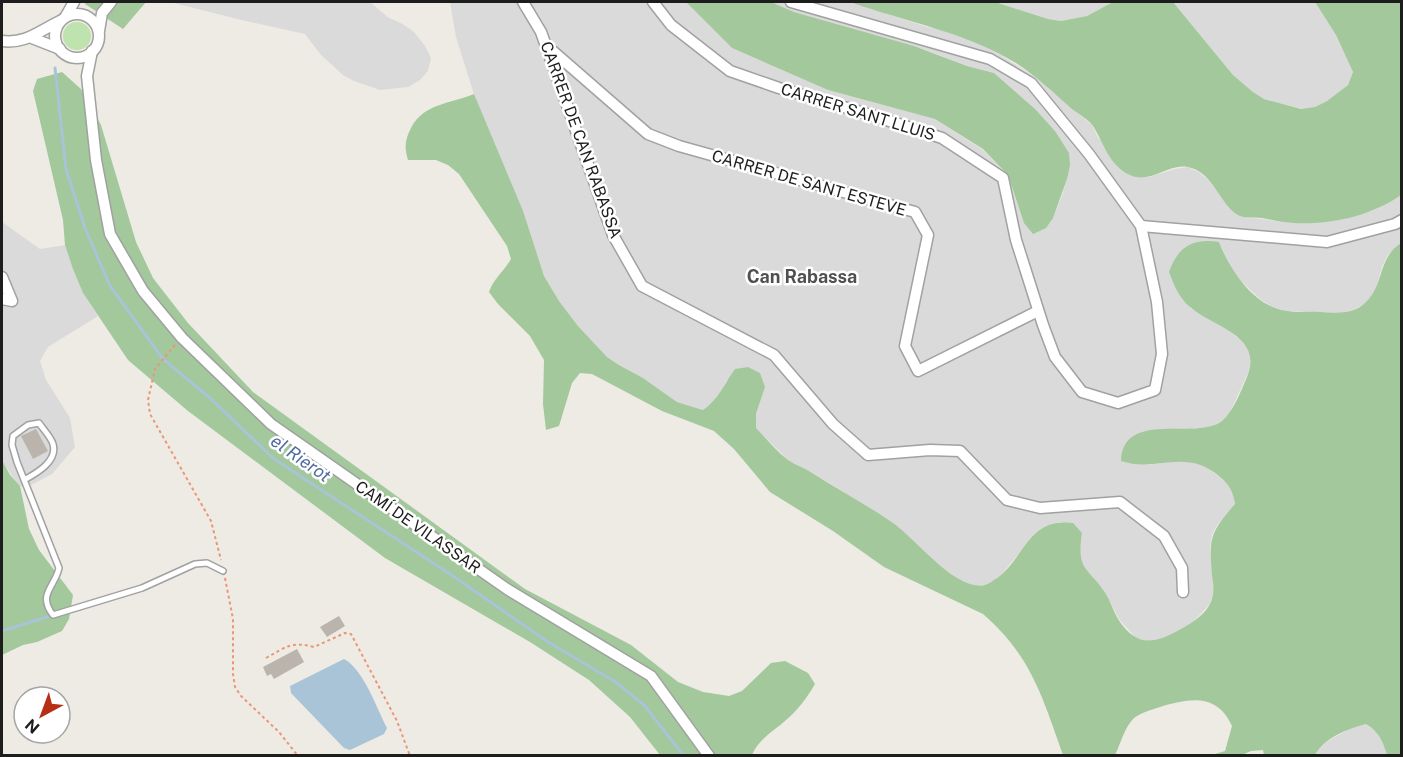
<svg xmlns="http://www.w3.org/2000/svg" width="1403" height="757" font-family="'Public Sans',sans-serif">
  <rect width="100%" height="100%" fill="#edebe4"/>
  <g fill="#dbdada">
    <path d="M170 2H370L389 18 401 23 414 32 425 46 431 58 428 71 420 80 408 87 380 90 354 81 343 75 321 55 305 34 241 20Z"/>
    <path d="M450 2H686L732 48 828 90 935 119 983 150 1008 175 1024 223 1053 217 1063 193 1070 166 1055 131 1025 100 1003 81 994 73 967 66 926 50 794 12 771 2H850L927 27 942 30 991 49 1037 78 1092 125 1098 138 1149 177 1175 169 1188 167 1200 173 1213 184 1228 207 1238 216 1292 223 1334 221 1375 210 1401 195V243L1388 255 1382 267 1375 292 1366 303 1355 309 1343 313 1285 311 1271 306 1260 299 1240 280 1231 268 1219 242 1190 308 1225 328 1246 344 1251 356 1249 371 1229 414 1221 422 1207 428H1192L1148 465 1176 461 1191 462 1205 466 1226 482 1233 491 1235 505 1218 524 1212 534 1210 547 1214 592 1210 604 1192 623 1165 638 1151 642 1137 639 1119 619 1106 594 1088 573 1082 562 1080 549 1082 533 1060 522 1048 526 1036 533 1001 575 986 585H972L960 580 932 560 893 523 836 487 789 461 756 428V414L765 387 727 380 721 392 713 403 703 410 677 402 643 378 619 365 607 357 578 326 559 301 544 276 474 94 456 37Z"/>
    <path d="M995 2H1113L1087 16 1061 21 1048 19Z"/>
    <path d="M1173 2H1315L1336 35 1353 72 1348 85 1327 101 1315 107 1302 109 1264 99 1253 92 1233 75Z"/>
    <path d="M2 222 40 249 65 245 83 293 98 316 48 347 40 361 46 380 70 418 75 447 52 474 27 487 20 486 15 481 2 460Z"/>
    <path d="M1366 724 1376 731 1384 742 1387 755 1315 756 1318 749 1328 741 1353 727Z"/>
  </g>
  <circle fill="#bfe3ae" cx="77" cy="36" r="14"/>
  <g fill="#a2c89c">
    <path d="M85 2H146L123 29 85 4Z"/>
    <path d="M686 2H771L794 12 914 46 967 66 994 73 1035 109 1055 131 1069 153 1070 166 1067 179 1053 218 1046 228 1033 234 1024 223 1008 175 983 149 935 119 828 90 732 48Z"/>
    <path d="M850 2H995L1048 19 1061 21 1087 16 1113 2H1173L1233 75 1253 92 1264 99 1301 109 1315 107 1327 101 1348 85 1353 72 1336 35 1315 2H1401V195C1371 216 1331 225 1294 223 1283 223 1273 220 1262 218 1254 217 1242 219 1236 214 1219 202 1213 172 1188 167 1165 163 1148 189 1123 171 1107 159 1103 142 1093 126 1089 120 1079 114 1072 109 1054 93 1036 76 1016 63 965 32 906 22 850 2Z"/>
    <path d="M62 72 81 89 101 125 136 242 153 278 188 323 253 392 525 589 631 645 678 682 703 692 729 696 742 691 771 663 785 661 808 673 815 684C807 698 797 711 785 721 772 732 758 740 752 755H660L630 717 589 680 530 642 385 558 188 411 128 360 83 293 73 269 65 245 63 220 33 91 37 79Z"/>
    <path d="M474 94 523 211 544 276 559 301 578 326 607 357 619 365 643 378 677 402 703 410C719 399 724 384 735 369L748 367 760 373 765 387 756 414V428C766 438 776 451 788 460 795 465 805 468 812 473 839 490 867 505 893 523 915 538 956 592 985 585 989 584 993 580 997 578 1025 558 1028 517 1073 523L1082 533C1076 572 1089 567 1106 594 1111 602 1113 611 1118 619 1137 648 1154 644 1181 629 1192 623 1206 614 1211 602 1215 592 1213 584 1212 575 1209 537 1210 533 1235 504 1233 492 1230 485 1220 477 1186 447 1157 473 1121 461 1123 409 1196 441 1222 421 1233 412 1241 391 1247 377 1264 335 1214 328 1190 307 1179 298 1174 285 1169 272 1178 247 1192 238 1219 242 1230 270 1254 307 1287 311 1298 313 1309 311 1320 312 1337 313 1354 315 1367 301 1384 284 1378 258 1401 243V755H1387C1383 741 1379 732 1366 724 1347 729 1324 738 1315 755H1264L1263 750 1251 751 1242 755H1212L1225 751 1232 726C1217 693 1190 698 1160 707 1151 710 1142 712 1134 718 1124 728 1121 743 1115 755H1063C1043 699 1031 655 983 614L884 567 833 531 770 492 734 449 714 431 662 411 592 374 580 373 572 383 559 426 546 430 543 404 544 360 530 336 498 304 489 292C494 278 504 271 511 259L507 246 459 174 448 165 436 160H408C404 147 405 140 411 128 424 103 450 104 474 94Z"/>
    <path d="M2 460 10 475 20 486 29 529 39 550 73 595 69 619 62 631 37 642 23 645 2 655Z"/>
  </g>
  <path fill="#a8c4d6" d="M344 659C364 670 376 707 387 728L384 734 350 750 344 748 291 693 290 686Z"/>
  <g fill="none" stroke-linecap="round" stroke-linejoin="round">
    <g stroke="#a8c4d6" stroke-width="3">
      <path d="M55 68 66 169 85 228 110 286 163 359 210 398 274 459 450 574 548 642 614 681 644 705 684 756"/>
      <path d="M2 631 53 615"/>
    </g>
  </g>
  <g fill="#bab4ad">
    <path d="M36 429 48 451 33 459 21 436Z"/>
    <path d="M339 616 345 626 327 637 320 627Z"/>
    <path d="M297 649 304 662 274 679 271 674 267 676 263 667Z"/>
  </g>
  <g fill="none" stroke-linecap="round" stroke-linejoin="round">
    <g stroke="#a1a1a1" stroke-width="8">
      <path id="service" d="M24 480C37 473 58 461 53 444 51 437 43 429 39 423L28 425 13 436 12 445 17 462 59 568C55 587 37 594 53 615L142 588 195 564 207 563 223 571"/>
    </g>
    <g stroke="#a1a1a1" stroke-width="13">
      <g id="minor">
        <path d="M523 2 541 32 613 235 642 286 774 355 833 424 868 455 930 450 960 451 1007 500 1040 508 1120 502 1164 536 1182 568 1183 592"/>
        <path d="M653 2 671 25 730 71 779 88 871 115 942 138 1003 178 1016 240 1043 325 1055 357 1082 392 1118 403 1155 390 1162 354 1157 302 1141 226 1089 154 1031 83 990 59 791 2"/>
        <circle cx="77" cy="36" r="22"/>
        <path d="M66 16 74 2"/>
        <path d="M99 31 102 13 111 2"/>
        <path d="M32 38 60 49"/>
        <path d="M2 41C26 44 39 31 60 21"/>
        <path d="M548 47 648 134 679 146 915 212 928 235 905 346 918 371 1038 311"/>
        <path d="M92 51 87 76 96 160 110 234 143 291 182 338 271 424 507 589 651 676 709 756"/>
        <path d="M1141 226 1327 242 1395 224 1402 220"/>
        <path d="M2 277 12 301 2 299"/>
      </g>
    </g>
    <g stroke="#eb9676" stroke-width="2" stroke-dasharray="3 3" stroke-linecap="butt">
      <path d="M175 345 155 369 148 400 150 414 211 521 221 560"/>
      <path d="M225 578 233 619V674L235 687 241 696 279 732 298 756"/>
      <path d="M266 658C286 647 291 641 314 647L345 633 351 634 397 721 410 756"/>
    </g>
    <use href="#service" stroke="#fff" stroke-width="5"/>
    <use href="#minor" stroke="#fff" stroke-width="10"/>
  </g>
  <g text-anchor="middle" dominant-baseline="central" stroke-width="5" stroke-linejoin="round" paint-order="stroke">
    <g font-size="16" fill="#1d1d1d" stroke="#fff">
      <text transform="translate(858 112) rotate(17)">CARRER SANT LLUIS</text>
      <text transform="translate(581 140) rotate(70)">CARRER DE CAN RABASSA</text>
      <text transform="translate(809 183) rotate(16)">CARRER DE SANT ESTEVE</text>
      <text transform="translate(418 527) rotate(35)">CAMÍ DE VILASSAR</text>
    </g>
    <g font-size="18" font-weight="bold" fill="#505050" stroke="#fff">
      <text x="802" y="276">Can Rabassa</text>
    </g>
    <g font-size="18" font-style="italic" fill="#536da2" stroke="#fff">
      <text transform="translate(301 458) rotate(35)">el Rierot</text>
    </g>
  </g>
  <rect width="1403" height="757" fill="none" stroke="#1d1d1d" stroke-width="6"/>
  <g transform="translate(42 715) rotate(221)"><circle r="28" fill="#ffffff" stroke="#a5a5a5" stroke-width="1.5"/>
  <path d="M0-4.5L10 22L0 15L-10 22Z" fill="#b62f14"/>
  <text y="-9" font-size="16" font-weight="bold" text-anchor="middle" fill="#1d1d1d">N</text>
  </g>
</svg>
